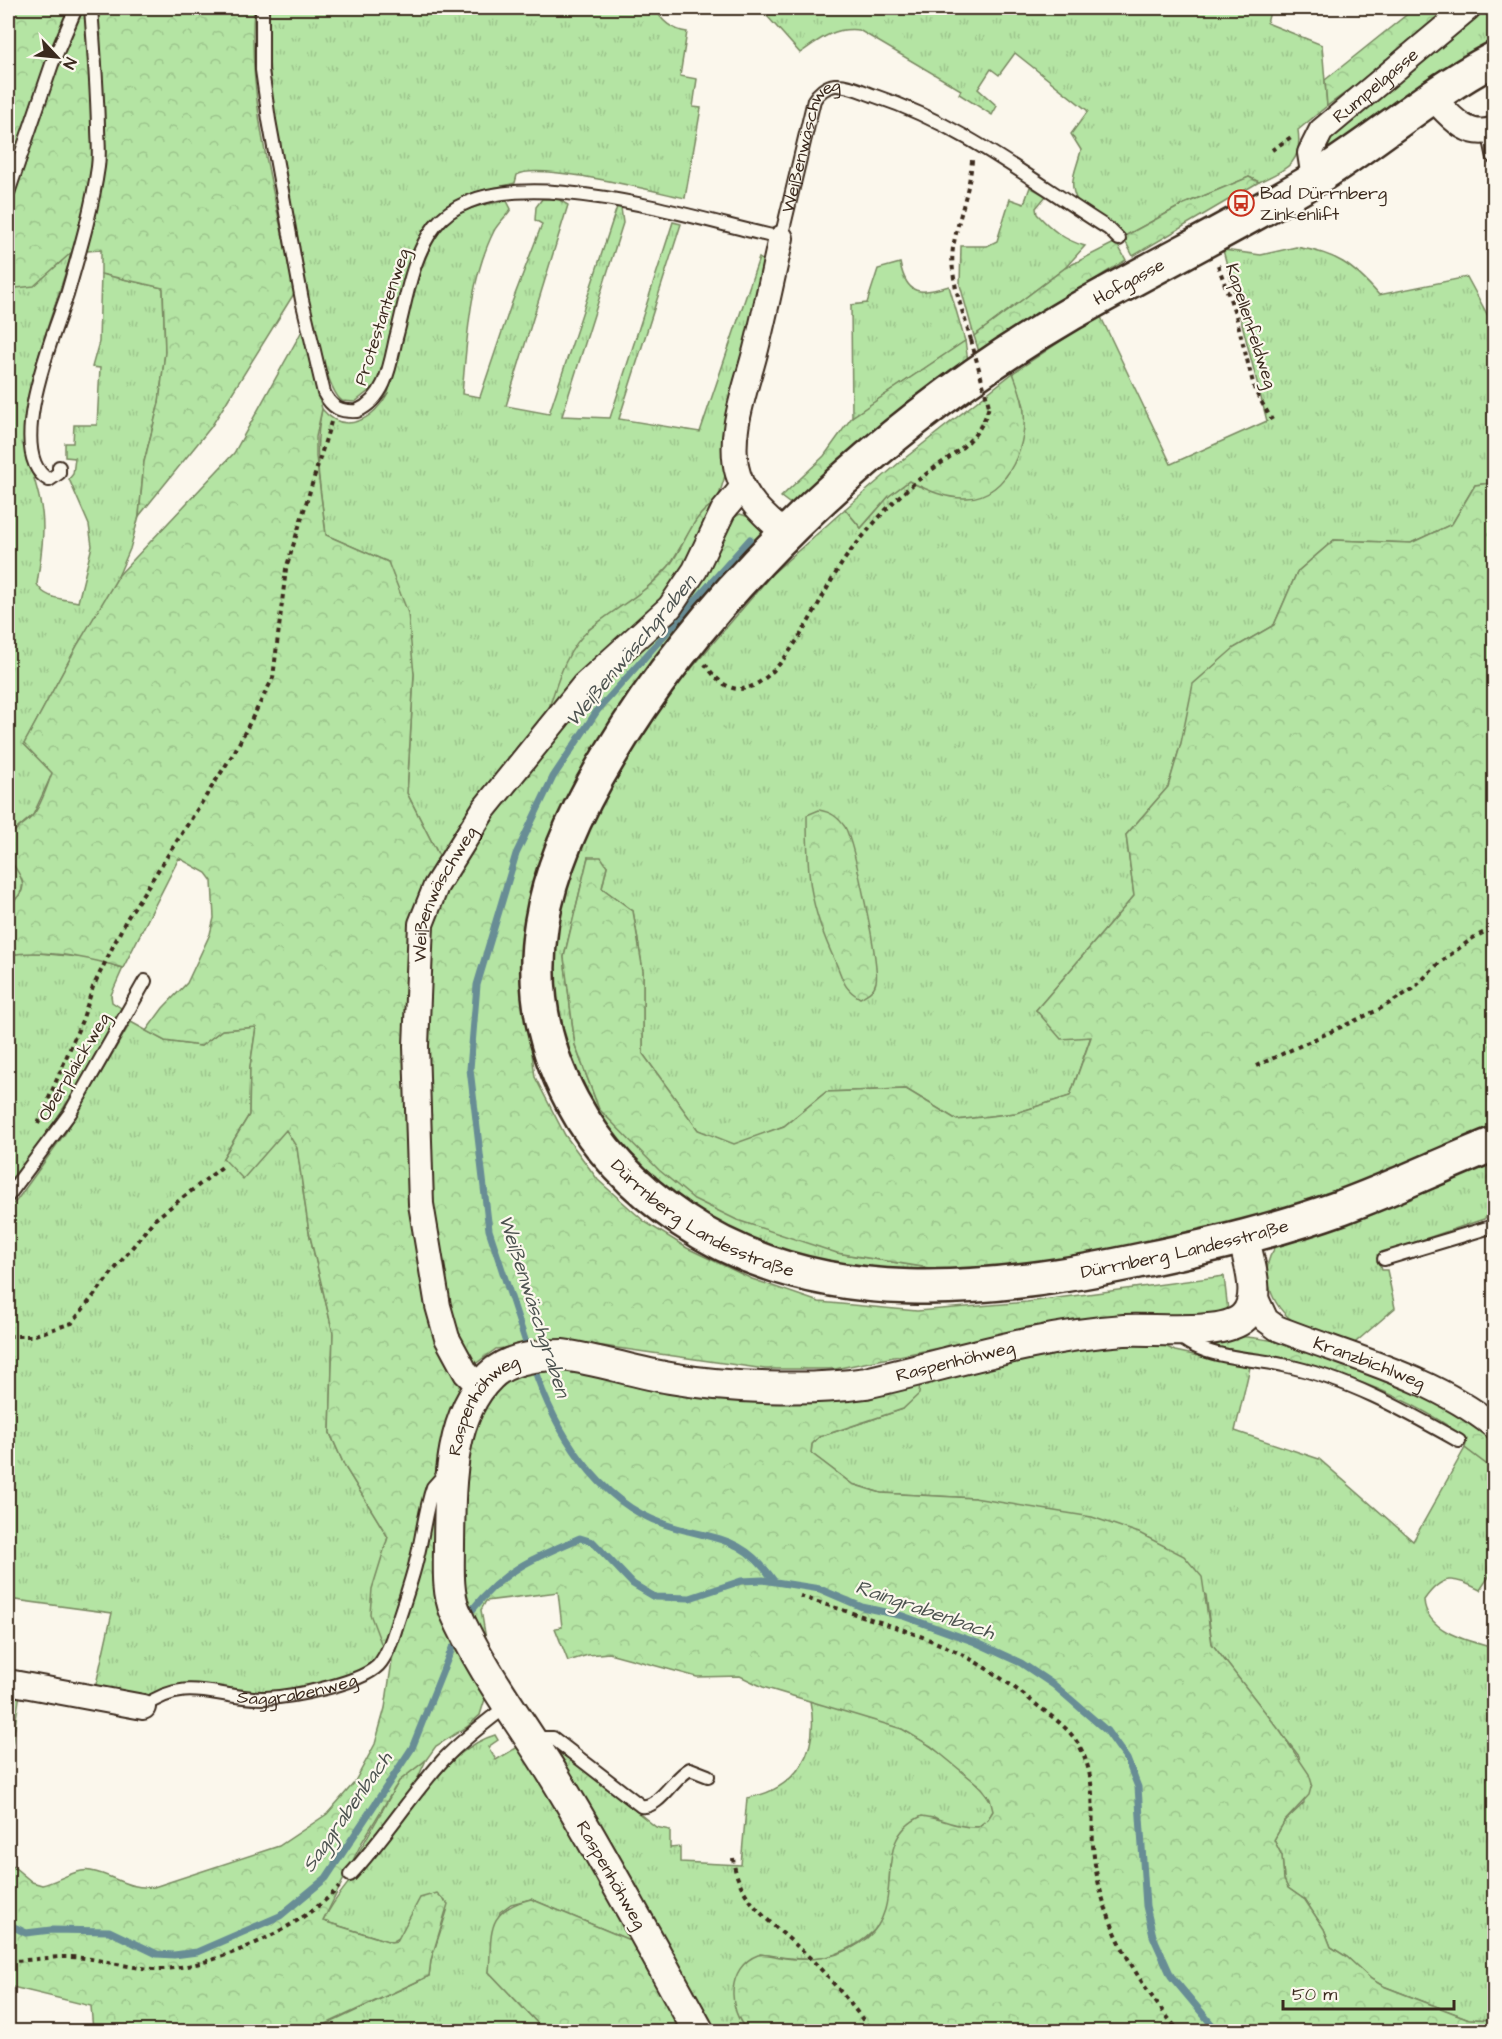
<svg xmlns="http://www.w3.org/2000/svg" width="1502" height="2039" font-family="'Architects Daughter',sans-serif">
  <defs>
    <pattern id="grass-tufts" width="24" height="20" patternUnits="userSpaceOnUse" patternTransform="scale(1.5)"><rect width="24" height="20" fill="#b4e4a3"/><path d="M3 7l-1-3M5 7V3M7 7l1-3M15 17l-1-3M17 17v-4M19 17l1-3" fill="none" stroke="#9cc48c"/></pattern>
    <pattern id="forest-crowns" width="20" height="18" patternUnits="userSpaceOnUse" patternTransform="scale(1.5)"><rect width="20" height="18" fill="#b4e4a3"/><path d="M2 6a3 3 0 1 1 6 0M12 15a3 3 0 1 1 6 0" fill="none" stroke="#9cc48c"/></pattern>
  </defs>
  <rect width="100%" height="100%" fill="#fbf7ec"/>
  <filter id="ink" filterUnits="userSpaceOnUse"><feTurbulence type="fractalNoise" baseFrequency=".0167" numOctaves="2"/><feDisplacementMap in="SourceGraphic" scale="12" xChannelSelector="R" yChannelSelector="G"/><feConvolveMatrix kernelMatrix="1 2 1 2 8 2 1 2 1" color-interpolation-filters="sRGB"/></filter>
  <g filter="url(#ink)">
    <g fill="url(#grass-tufts)" stroke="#788760" stroke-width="1.5">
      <path d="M268 8H656C660 21 673 30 687 32L680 76 697 79 693 107 701 108 685 198C657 192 537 161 517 175L515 183C498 188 477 189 462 197 450 204 437 212 429 222 404 256 393 330 382 371L375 386 355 402 342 401C315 384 278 138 272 95 268 66 268 37 268 8Z"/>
      <path d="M760 8H1271L1267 23 1322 45 1327 106 1298 130C1303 164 1286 169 1259 182L1249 177 1184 204 1123 237 1077 200C1067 182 1077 169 1081 150L1071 134 1088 111 1015 53 999 75 991 69 978 89 997 106 992 115 959 94 961 90 859 30C834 27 820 39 800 53Z"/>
      <path d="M1484 8H1494V47L1332 148 1327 146 1329 136 1459 25Z"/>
      <path d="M1030 187 1046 196 1036 208 1037 214C1052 230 1064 240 1085 246L1065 268 974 336 960 285 961 246H987L997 241 1010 199 1024 204Z"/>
      <path d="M542 199H558L568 205 506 406 549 414 617 207 621 208 623 223 562 416 610 418 673 222 681 224 619 419 700 432 759 258 765 262 725 451V476L717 502 689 533 669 566 645 590 588 630 566 662 544 723 442 862 407 793 414 674 388 562 326 535C321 490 312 454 322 409 345 437 375 418 388 393 400 350 416 253 447 223 464 207 485 204 507 201L511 209C506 217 498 223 494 231 469 281 467 341 462 394L480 397 511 305 542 224 535 220 536 207Z"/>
      <path d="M1296 247C1336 253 1353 265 1379 295L1467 277 1494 327V488L1491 483 1475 485 1452 524 1411 543 1334 540 1297 572 1274 625 1234 648 1181 743 1168 787 1126 835 1134 896 1036 1010 1091 1036 1070 1096 1016 1113 957 1120 906 1089 826 1092 784 1126 734 1145 698 1130 643 1054V971L633 911 602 888 607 866 588 857 564 957 575 1045 599 1109 837 1253 966 1274 886 1275 813 1264 744 1241 679 1205 630 1161 590 1111 570 1065 556 1010 551 959 559 893 583 829 662 703 772 574 845 509 861 528 889 496 909 481 919 486 991 490 1006 476 1017 457 1024 406 1013 373 1100 315 1171 464 1267 421 1223 250 1261 255Z"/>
      <path d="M72 252C57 303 24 383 25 435 26 458 34 475 39 497 47 525 41 555 37 584 44 599 63 599 78 602L92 546 89 525 69 479 73 474 75 458 65 457V443H73L74 425H97L100 368 92 367 99 342 101 274 163 288 165 352 159 403 144 462 139 516 130 549 110 595 78 644 24 744 53 772 33 815 11 834 8 843V289L13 290Z"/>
      <path d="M900 263C907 297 920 294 949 286L965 341 852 417 851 305 867 303 878 269Z"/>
      <path d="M8 854C21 876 33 888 8 906Z"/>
      <path d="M27 952 90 958 123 968 111 995 112 1002 121 1008C88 1070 54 1130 8 1183V955Z"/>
      <path d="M131 1022 165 1041 201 1046 222 1030 256 1027 250 1067 249 1115 223 1158 286 1129 297 1147 309 1232 333 1333 330 1433 345 1467 388 1537 382 1559 384 1651 371 1667 343 1679 266 1694 174 1687 139 1700 95 1689 112 1613 8 1599V1209L17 1200 68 1129Z"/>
      <path d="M1494 1157V1209L1484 1219 1377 1255 1382 1270H1387L1395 1308 1349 1348C1314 1333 1275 1323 1268 1280 1265 1265 1269 1253 1280 1242Z"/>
      <path d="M1153 1340 1175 1351 1250 1367 1235 1431 1319 1459 1413 1541 1465 1448 1494 1470V1569L1480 1590C1454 1576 1442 1574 1424 1600 1426 1632 1468 1641 1494 1648L1490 1668 1494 1682V2020L1469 2019 1383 1986 1371 1979 1347 1957 1331 1947 1324 1929 1305 1900 1288 1888 1284 1880 1282 1856 1274 1840 1284 1822 1304 1803 1299 1756 1212 1644 1206 1595 974 1498 881 1493 852 1484 811 1453 812 1444 819 1437 903 1409 920 1382 1038 1349Z"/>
      <path d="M8 1692 20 1693 8 1772Z"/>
      <path d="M810 1701C840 1710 874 1716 903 1729 922 1738 995 1789 993 1811 992 1818 983 1823 978 1827L951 1826 934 1817 890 1864C889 1882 890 1900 883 1918 878 1929 866 1938 857 1944 823 1965 798 1960 760 1954L748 2031H713L551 1748 576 1763 656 1827 670 1830V1848L680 1847V1862L741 1865 747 1798C798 1789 820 1750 810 1701Z"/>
      <path d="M495 1735 498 1740 488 1747 496 1760 526 1742 644 1946 531 1899 511 1904 500 1912 489 1972 545 2031 311 2032 429 1976 431 1960 447 1911 392 1942 323 1921C342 1884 370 1860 397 1828 417 1804 435 1775 459 1755 470 1746 481 1739 495 1735Z"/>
      <path d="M426 1760 413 1789 348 1871 399 1781Z"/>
    </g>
    <g fill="url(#forest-crowns)" stroke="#788760" stroke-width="1.5">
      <path d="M8 8H254C247 102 276 200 295 292L211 427 139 516 144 462 159 403 165 352 163 288 101 274V250L72 252 34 286 8 289Z"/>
      <path d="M1415 8H1450L1452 10 1374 72 1327 106 1325 80Z"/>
      <path d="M1249 177 1259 182 1133 256 1123 237 1184 204Z"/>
      <path d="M1116 242 1126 260 979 352 974 336 1065 268Z"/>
      <path d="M303 329 322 409 316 437V457L326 535 388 562 408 613 414 674 407 793 442 862 418 908 410 1195 468 1390 457 1562 470 1441 481 1406 501 1381 519 1370 559 1366 920 1382 919 1394 903 1409 819 1437 812 1444 811 1453 852 1484 881 1493 974 1498 1092 1517 1139 1533 1184 1556 1202 1577 1212 1644 1280 1731 1309 1774 1312 1784 1309 1795 1284 1822 1274 1840 1282 1856 1284 1880 1288 1888 1305 1900 1324 1929 1331 1947 1347 1957 1371 1979 1383 1986 1469 2019 1494 2020V2031H748C727 2011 726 1967 758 1955 765 1953 778 1957 785 1958 815 1962 843 1957 867 1938 909 1902 867 1841 922 1816 942 1818 955 1828 978 1827L988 1819 993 1811 990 1799 982 1788 931 1746 902 1729 763 1687 740 1676 697 1677 609 1653 588 1655 568 1661 555 1628 562 1627 558 1592 486 1601 481 1610 487 1645 485 1699 480 1715 467 1727 436 1746 426 1760 399 1781 362 1842 323 1921 391 1942 397 1941 420 1898 437 1893 448 1904 431 1960 429 1976 311 2031 219 2028 204 2032 93 2031 91 2006 8 1986V1862L32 1882 42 1885C58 1882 75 1868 91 1871 117 1876 124 1889 154 1887L279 1846 327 1814 354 1783 375 1744 385 1708 393 1654 384 1651 370 1614 372 1589 388 1537 345 1467 330 1433 333 1333 309 1232 297 1148 286 1130 243 1179 223 1158 249 1115 250 1067 256 1027 222 1030 201 1046 165 1041 146 1031 163 1008 187 983 210 934 214 918 212 881 206 873 179 858 123 968C86 957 46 949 8 955V906C45 879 1 869 8 842 11 829 26 825 33 815 42 804 47 786 52 773L24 744 78 644 119 575 234 453Z"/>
      <path d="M965 341 968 361 798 501 789 503 781 497 824 456 852 417Z"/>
      <path d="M1013 373C1017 383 1021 394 1023 405 1030 440 1009 497 967 498 946 499 927 490 909 481L889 496 861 528 845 509 900 462Z"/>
      <path d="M1491 483 1494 488V1130L1325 1196 1215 1233 1072 1262 966 1274 837 1253 737 1220 694 1199 659 1170 599 1109 575 1045 564 957 588 857H601L607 866 602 888 633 911 643 971V1054L698 1130 734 1144 784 1126 826 1092 906 1089 957 1120 1016 1113 1070 1096 1091 1037 1061 1039 1036 1010 1134 896 1126 835 1168 787 1181 743 1193 684 1234 648 1274 625 1297 572 1334 540 1411 543 1452 524 1475 485Z"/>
      <path d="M717 502 671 597 544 723C555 692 563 651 590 629 616 607 647 593 669 566 686 545 691 514 717 502Z"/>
      <path d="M740 514C755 518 762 524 763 540L623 705 523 983 535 1077 565 1135 598 1180 645 1222 687 1248 752 1279 819 1302 917 1311 1027 1302 1224 1276 1228 1311 997 1336 835 1369H765L568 1341 496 1349 471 1367 450 1311 434 1234 425 1139 426 954 438 904 491 813 729 520Z"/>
      <path d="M819 810C831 812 838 817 845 827 854 843 880 965 876 982 874 991 867 994 860 998 842 988 843 978 835 961 809 905 807 876 807 815Z"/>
      <path d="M1236 1336C1336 1343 1408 1386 1494 1432V1470L1465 1448 1467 1439C1391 1383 1310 1363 1219 1347L1204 1342Z"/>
      <path d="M531 1899 644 1946 689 2031H545L489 1972C492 1932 485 1910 531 1899Z"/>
    </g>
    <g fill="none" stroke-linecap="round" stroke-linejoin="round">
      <g stroke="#678d95" stroke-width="7">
        <path d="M529 1352 489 1230 470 1069 477 985 516 854 553 777 597 711 750 539"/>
        <path d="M533 1365C554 1429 596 1501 664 1524 713 1541 740 1532 774 1581"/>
        <path d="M473 1609C503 1570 536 1557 580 1538L593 1542 633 1584 655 1597 690 1598 741 1581 763 1580 820 1589 862 1607 903 1616 975 1642 1021 1663 1054 1685 1107 1731 1127 1759 1138 1787 1146 1906 1153 1936 1171 1976 1218 2032"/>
        <path d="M8 1924 26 1933 51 1930 109 1931 157 1954 174 1955 197 1952 280 1916 326 1878 412 1748 452 1648"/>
      </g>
      <g stroke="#3b2a1e" stroke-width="16">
        <g id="service">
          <path id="s1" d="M262 8V70L269 120 302 300 324 393C332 408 340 412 357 411 386 398 390 365 396 338 406 302 411 257 435 226 495 149 701 222 781 238L814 100C818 93 826 86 835 85 848 84 863 92 875 96 963 125 1031 180 1109 229L1119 239"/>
          <path d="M1488 131 1494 158"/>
          <path d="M8 193 52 64 76 8"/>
          <path d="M59 467V473L49 480C3 454 55 331 67 295 79 253 92 210 98 167 100 153 98 139 98 126 97 86 94 47 91 8"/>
          <path d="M8 1196 70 1113 145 981"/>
          <path d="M1384 1259 1494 1226"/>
          <path d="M1179 1335C1200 1358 1253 1358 1283 1365 1347 1378 1402 1409 1459 1441"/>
          <path d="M1494 1630V1633"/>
          <path id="s2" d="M143 1707C189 1674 217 1700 266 1698 291 1697 367 1683 381 1662 389 1651 393 1637 397 1624 404 1602 412 1580 417 1558 423 1535 425 1510 433 1487L441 1478 448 1476"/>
          <path d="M531 1738H553L641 1806C659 1809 674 1777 690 1769L708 1776"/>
          <path d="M350 1875C384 1839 410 1796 444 1759 463 1739 486 1722 508 1705"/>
        </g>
      </g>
      <g stroke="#3b2a1e" stroke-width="28">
        <g id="minor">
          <path d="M1433 98C1449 115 1468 140 1494 129"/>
          <path id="s3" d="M1314 179 1310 153 1321 131 1468 8"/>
          <path d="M781 238C773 274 766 309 757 345 748 384 726 434 738 474 745 500 766 517 785 534"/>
          <path id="s4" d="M1254 1294 1266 1320 1277 1328C1350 1357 1431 1376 1494 1426"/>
          <path id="s5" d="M480 1387 466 1373 447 1338 438 1306 421 1204 416 1046 421 924 436 886 484 809 584 685 670 607 695 570 723 511 742 488"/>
          <path d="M8 1682 143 1707"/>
        </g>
      </g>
      <g stroke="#3b2a1e" stroke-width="34">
        <g id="tertiary">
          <path id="s6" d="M699 2032C652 1947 606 1861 556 1779 522 1723 481 1671 455 1611 447 1592 449 1565 449 1544 450 1490 448 1417 490 1376 508 1358 539 1355 563 1355 599 1360 634 1372 670 1378 726 1388 810 1391 866 1383 952 1363 1036 1336 1124 1330 1153 1328 1224 1337 1244 1317 1263 1298 1248 1261 1244 1239"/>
        </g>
      </g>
      <g stroke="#3b2a1e" stroke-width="38">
        <g id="secondary">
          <path id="s7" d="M1494 59C1427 94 1370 146 1305 185 1228 230 1149 269 1072 313 895 415 715 579 610 755 543 865 507 979 572 1101 598 1150 636 1189 682 1220 819 1313 994 1292 1147 1259 1214 1245 1278 1230 1342 1207 1394 1188 1443 1164 1494 1144"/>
        </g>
      </g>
      <g stroke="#3b2a1e" stroke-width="4" stroke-dasharray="4.5 4.5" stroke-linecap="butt">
        <path d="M1272 150 1291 137"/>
        <path d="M1218 265 1236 316 1255 391 1272 420"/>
        <path d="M971 340C963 311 949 278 953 248 958 218 970 190 972 160"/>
        <path d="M705 664C715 678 730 695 750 687 788 672 818 601 839 568 848 553 860 540 870 528 887 507 905 490 926 474 954 453 980 441 989 406"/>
        <path d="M1256 1066 1378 1010 1413 989 1439 963 1473 938 1494 927"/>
        <path d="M38 1124 83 1018 93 987 126 920 235 751 273 678 286 569 331 422"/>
        <path d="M8 1336H32L72 1323 154 1220 222 1167"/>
        <path d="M800 1596C851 1614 915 1630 963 1655 989 1669 1015 1687 1038 1706 1053 1717 1071 1730 1080 1747 1097 1779 1091 1812 1093 1845 1097 1914 1135 1981 1180 2032"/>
        <path d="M733 1858C738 1906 782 1929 813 1961 834 1983 854 2007 872 2032"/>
        <path d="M8 1961C27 1961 47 1957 67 1957 97 1957 124 1968 154 1969 209 1971 302 1928 339 1887"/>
      </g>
      <use href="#service" stroke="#fbf7ec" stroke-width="12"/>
      <use href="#minor" stroke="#fbf7ec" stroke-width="24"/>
      <use href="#tertiary" stroke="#fbf7ec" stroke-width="30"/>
      <use href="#secondary" stroke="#fbf7ec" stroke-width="33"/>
      <path stroke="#3b2a1e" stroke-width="4" stroke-dasharray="4.5 4.5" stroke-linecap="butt" d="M971 340 989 406"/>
    </g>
  </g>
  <defs>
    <g id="bus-ring" transform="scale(1.35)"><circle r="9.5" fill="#fbf7ec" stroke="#c8321e" stroke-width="1.5"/><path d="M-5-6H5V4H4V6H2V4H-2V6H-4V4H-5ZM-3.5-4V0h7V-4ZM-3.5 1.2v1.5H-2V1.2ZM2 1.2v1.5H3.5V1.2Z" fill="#c8321e"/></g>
  </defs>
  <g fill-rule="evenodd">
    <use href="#bus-ring" x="1241" y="203"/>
  </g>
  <g text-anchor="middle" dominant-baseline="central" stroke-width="4.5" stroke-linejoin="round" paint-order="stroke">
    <g font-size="18" fill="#3b2a1e" stroke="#fbf7ec">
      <text stroke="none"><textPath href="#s3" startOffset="122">Rumpelgasse</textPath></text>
      <text stroke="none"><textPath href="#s1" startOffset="1098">Weißenwäschweg</textPath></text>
      <text transform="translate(1129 282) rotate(-29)">Hofgasse</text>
      <text transform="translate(382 317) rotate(-72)">Protestantenweg</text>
      <text transform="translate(1251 326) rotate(72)">Kapellenfeldweg</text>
      <text stroke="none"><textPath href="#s5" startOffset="512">Weißenwäschweg</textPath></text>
      <text transform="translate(74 1067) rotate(-59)">Oberplaickweg</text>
      <text stroke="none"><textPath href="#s7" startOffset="1686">Dürrnberg Landesstraße</textPath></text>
      <text stroke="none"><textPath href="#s7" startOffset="2188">Dürrnberg Landesstraße</textPath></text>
      <text stroke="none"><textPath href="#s6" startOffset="1208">Raspenhöhweg</textPath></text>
      <text stroke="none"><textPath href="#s4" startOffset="141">Kranzbichlweg</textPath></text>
      <text stroke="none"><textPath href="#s6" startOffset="704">Raspenhöhweg</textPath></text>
      <text stroke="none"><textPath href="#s2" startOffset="159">Saggrabenweg</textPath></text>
      <text transform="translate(611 1875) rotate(60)">Raspenhöhweg</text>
    </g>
    <g font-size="18" fill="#3b2a1e" stroke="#fbf7ec" text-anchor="start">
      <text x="1260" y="193">Bad Dürrnberg<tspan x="1260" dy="21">Zinkenlift</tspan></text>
    </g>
    <g font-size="20" font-style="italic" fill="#4d5350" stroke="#fbf7ec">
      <text transform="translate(631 651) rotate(-50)">Weißenwäschgraben</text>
      <text transform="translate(534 1306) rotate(72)">Weißenwäschgraben</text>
      <text transform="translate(925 1610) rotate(19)">Raingrabenbach</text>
      <text transform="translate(347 1812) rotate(-55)">Saggrabenbach</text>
    </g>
  </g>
  <rect width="1502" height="2039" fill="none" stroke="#fbf7ec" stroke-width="30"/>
  <rect x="15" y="15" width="1472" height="2009" fill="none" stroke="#3b2a1e" stroke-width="2" filter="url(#ink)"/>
  <g transform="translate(57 57) rotate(116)" stroke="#fbf7ec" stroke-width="4.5" paint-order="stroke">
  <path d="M0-4.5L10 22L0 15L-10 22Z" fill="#3b2a1e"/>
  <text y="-9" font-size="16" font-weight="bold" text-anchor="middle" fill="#3b2a1e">N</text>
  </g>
  <path d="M1283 2000v9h171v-9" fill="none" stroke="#3b2a1e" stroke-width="3"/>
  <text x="1292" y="2000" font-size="18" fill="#3b2a1e" stroke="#fbf7ec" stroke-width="4.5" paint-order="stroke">50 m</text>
</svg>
